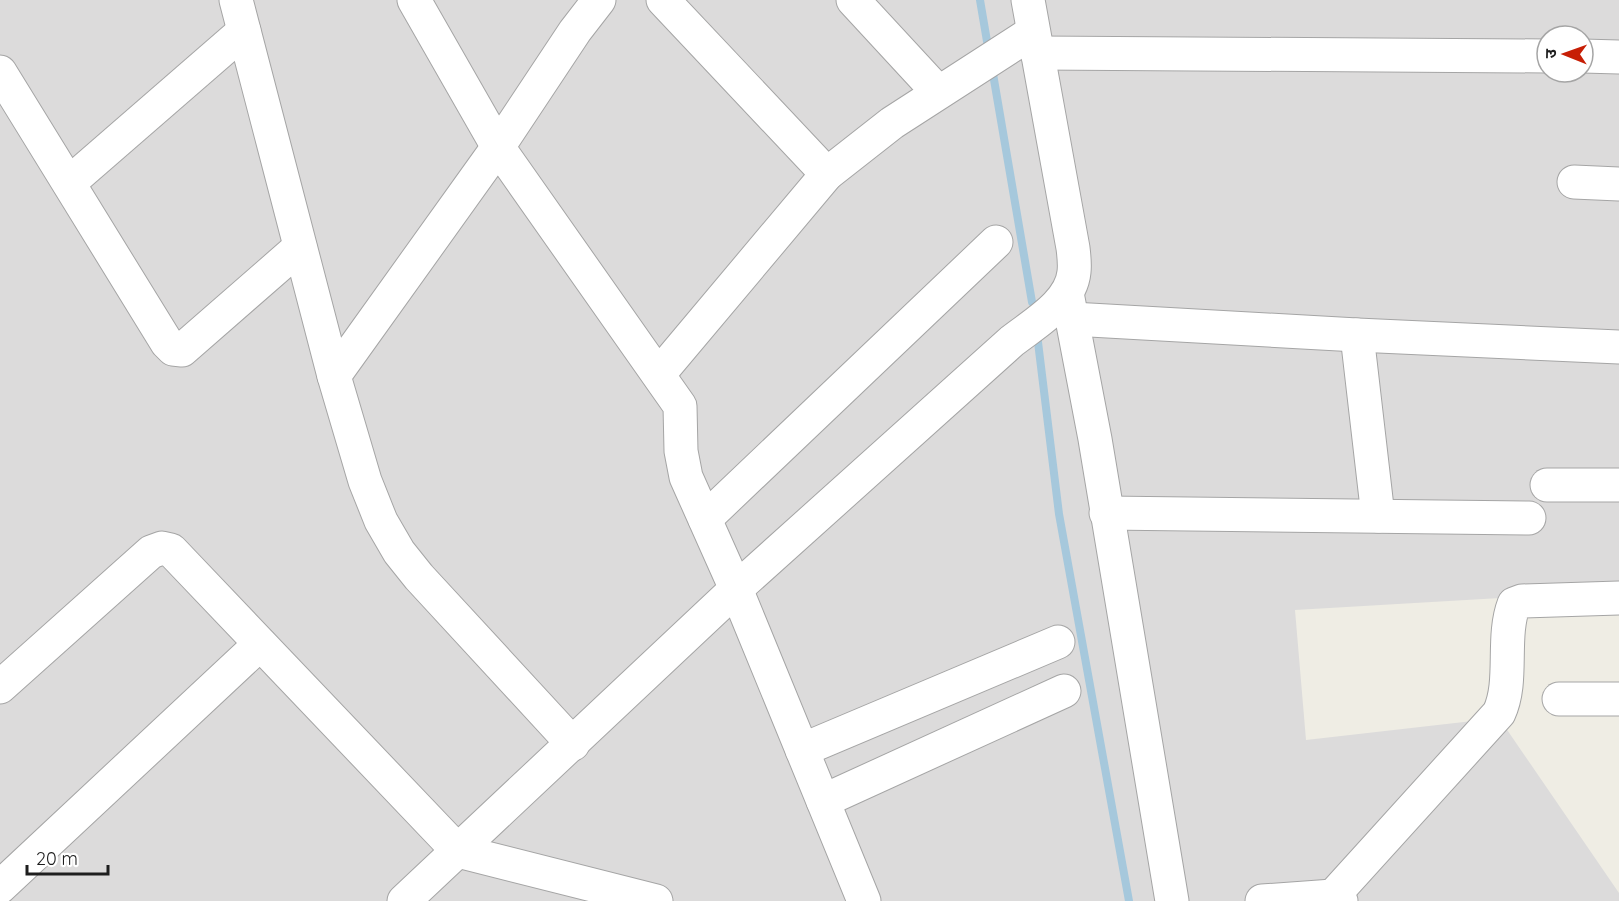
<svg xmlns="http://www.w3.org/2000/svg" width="1619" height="901" font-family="Quicksand,'Noto Sans Devanagari',sans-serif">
  <rect width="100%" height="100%" fill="#efede4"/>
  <path fill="#dcdbdb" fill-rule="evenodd" d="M0 0H1619V591L1295 610 1306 740 1499 718 1619 893V901H0ZM1547 36H1583V72H1547Z"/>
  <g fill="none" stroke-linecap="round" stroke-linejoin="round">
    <g stroke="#a6c8dc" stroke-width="8">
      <path d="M980 0 989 53"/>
      <path d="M992 68 1032 302"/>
      <path d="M1037 334 1059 514 1129 901"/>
    </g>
    <g stroke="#a5a5a5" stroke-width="35">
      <g id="minor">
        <path d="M236 0 334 376 365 481 381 521 399 552 419 577 573 744"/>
        <path d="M414 0 498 147 680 406 681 451 686 477 736 589 864 901"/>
        <path d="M663 0 827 174"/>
        <path d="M853 0 938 92"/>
        <path d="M1037 53 1547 56"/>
        <path d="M1583 56 1619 57"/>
        <path d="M0 72 167 343 173 349 182 350 300 247"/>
        <path d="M1574 182 1619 184"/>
        <path d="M69 183 244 31"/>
        <path d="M1067 293 1095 439 1172 901"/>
        <path d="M1072 319 1357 335 1619 347"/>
        <path d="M1357 335 1378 516"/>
        <path d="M659 374 827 174 892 123 1033 32"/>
        <path d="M334 376 498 147 575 31 599 0"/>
        <path d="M1547 485H1619"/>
        <path d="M1106 513 1529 518"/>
        <path d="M705 519 996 242"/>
        <path d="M0 687 151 552 162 548 171 550 458 851 656 901"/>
        <path d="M1559 699H1619"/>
        <path d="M802 750 1058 642"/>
        <path d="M823 801 1064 691"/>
        <path d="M0 887 260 644"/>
        <path d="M1333 896 1499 713C1514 681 1501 638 1514 604L1522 601 1619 598"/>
        <path d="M404 901 736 589 1012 341C1035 323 1071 303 1074 272 1075 264 1074 256 1073 248L1028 0"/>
        <path d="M1262 901 1333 896 1341 901"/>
      </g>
    </g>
    <use href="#minor" stroke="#fff" stroke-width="33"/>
  </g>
  <g transform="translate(1565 54) rotate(271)"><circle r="28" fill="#ffffff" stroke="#a5a5a5" stroke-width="1.5"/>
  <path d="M0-4.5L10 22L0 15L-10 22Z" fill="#c71e05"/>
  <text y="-9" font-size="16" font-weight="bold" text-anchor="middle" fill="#1e1e1e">उ</text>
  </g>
  <path d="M27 865v9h81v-9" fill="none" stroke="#1e1e1e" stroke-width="3"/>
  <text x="36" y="865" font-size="18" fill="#1e1e1e" stroke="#ffffff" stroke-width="4.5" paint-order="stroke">20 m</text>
</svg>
